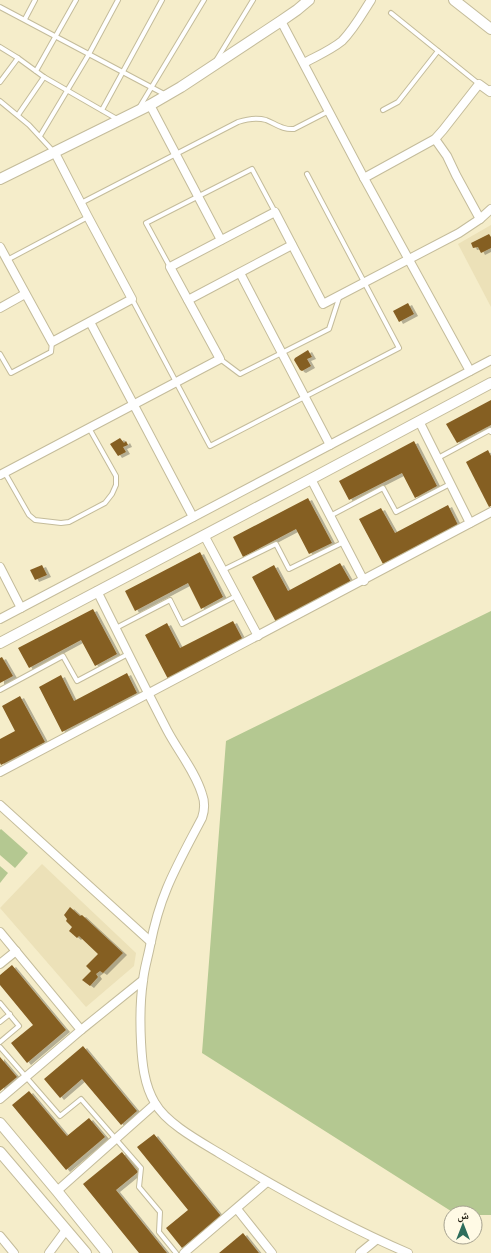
<svg xmlns="http://www.w3.org/2000/svg" width="491" height="1253" font-family="'Titillium Web','Noto Naskh Arabic',sans-serif">
  <defs>
    <filter id="shadow"><feDropShadow dx="4" dy="2" stdDeviation="0" flood-color="#0004"/></filter>
  </defs>
  <rect width="100%" height="100%" fill="#f5edca"/>
  <g fill="#ece1b8">
    <path d="M491 225V307L458 244Z"/>
    <path d="M42 864 136 953 134 966 86 1007 0 908Z"/>
  </g>
  <g fill="#b4c891">
    <path d="M491 611V1215H475V1213H454L202 1053 226 741Z"/>
    <path d="M1 829 28 853 15 868 0 855V830Z"/>
    <path d="M0 866 8 873 0 883Z"/>
  </g>
  <g fill="#855e23" filter="url(#shadow)">
    <path d="M489 234 491 237V248L481 253 478 247 473 248 471 243Z"/>
    <path d="M408 303 414 314 399 322 393 311Z"/>
    <path d="M308 350 312 357 307 359 311 366 302 371 300 370 294 360 295 358Z"/>
    <path d="M491 400V425L457 443 446 424Z"/>
    <path d="M120 438 124 443 126 441 128 445 123 447 126 452 118 456 110 444Z"/>
    <path d="M414 441 437 486 415 498 402 473 349 500 339 481Z"/>
    <path d="M488 450 491 456V506L489 507 466 462Z"/>
    <path d="M308 498 332 543 309 554 296 529 243 557 233 537Z"/>
    <path d="M448 505 458 525 383 564 359 519 381 508 395 533Z"/>
    <path d="M200 552 223 597 201 609 188 583 135 611 125 591Z"/>
    <path d="M340 563 351 582 276 622 252 577 274 565 288 591Z"/>
    <path d="M42 565 47 575 35 580 30 570Z"/>
    <path d="M93 609 117 654 95 666 81 640 29 668 18 648Z"/>
    <path d="M233 621 243 640 168 679 145 635 167 623 180 648Z"/>
    <path d="M2 657 13 676 0 683V658Z"/>
    <path d="M127 673 137 693 62 732 39 687 61 675 74 701Z"/>
    <path d="M20 696 45 742 1 765 0 763V739L15 731 2 706Z"/>
    <path d="M70 907 80 916 82 915 123 953 103 973 100 971 96 974 98 977 90 986 82 980 91 971 86 966 98 954 79 936 77 938 69 931 72 927 66 921 67 919 64 915Z"/>
    <path d="M12 965 66 1030 27 1063 11 1043 33 1025 0 985V975Z"/>
    <path d="M83 1046 137 1111 121 1125 82 1079 60 1098 44 1079Z"/>
    <path d="M0 1057 17 1077 0 1091Z"/>
    <path d="M29 1091 67 1136 89 1118 105 1137 66 1170 12 1105Z"/>
    <path d="M154 1134 221 1216 182 1248 166 1228 188 1210 137 1147Z"/>
    <path d="M122 1152 138 1172 116 1190 167 1253H139L83 1184Z"/>
    <path d="M243 1233 259 1253H219Z"/>
  </g>
  <g fill="none" stroke-linecap="round" stroke-linejoin="round">
    <g stroke="#c4bc9b" stroke-width="6">
      <g id="service">
        <path d="M0 7 166 95"/>
        <path d="M391 13 479 84"/>
        <path d="M25 19 35 0"/>
        <path d="M0 47 18 58 44 77 117 119"/>
        <path d="M217 59 253 0"/>
        <path d="M36 71 76 0"/>
        <path d="M0 82 18 58"/>
        <path d="M0 101 29 125 53 151"/>
        <path d="M139 108 204 0"/>
        <path d="M102 110 162 0"/>
        <path d="M383 110 398 102 438 51"/>
        <path d="M18 115 44 77"/>
        <path d="M40 136 89 54 118 0"/>
        <path d="M81 203 238 122C247 119 256 117 266 120 276 124 283 130 294 129L329 111"/>
        <path d="M7 260 88 217"/>
        <path d="M170 267 146 223 252 169 275 212"/>
        <path d="M132 299 210 446 399 348 307 174"/>
        <path d="M0 354 11 373 51 352 52 342"/>
        <path d="M220 359 240 374 329 329 340 295"/>
        <path d="M438 458 490 430 491 432"/>
        <path d="M5 473 29 515 35 520 61 523 69 522 105 503 112 494 116 485V476L89 428"/>
        <path d="M330 516 383 488 396 512 450 484"/>
        <path d="M223 570 276 544 289 569 344 542"/>
        <path d="M116 628 170 600 182 624 236 596"/>
        <path d="M0 690 63 656 77 681 128 654"/>
        <path d="M0 1003 19 1026 0 1042"/>
        <path d="M0 1022 10 1014"/>
        <path d="M0 1047 60 1116 81 1099 141 1168 139 1187 160 1212 159 1232 176 1253"/>
      </g>
    </g>
    <g stroke="#c4bc9b" stroke-width="10">
      <g id="minor">
        <path d="M281 21 364 178 470 371"/>
        <path d="M304 63C317 56 331 50 342 41 354 29 362 14 371 0"/>
        <path d="M150 105 221 240"/>
        <path d="M435 139 447 156 456 175 480 219"/>
        <path d="M364 178 435 139 443 130 479 84 490 92 491 90"/>
        <path d="M0 247 52 342 132 299 88 217 55 153"/>
        <path d="M240 273 330 445"/>
        <path d="M188 300 292 245"/>
        <path d="M0 308 25 294"/>
        <path d="M90 322 193 517"/>
        <path d="M419 421 470 523"/>
        <path d="M0 475 220 359 170 267 275 212 323 304 459 233 480 219 491 209"/>
        <path d="M311 479 364 581"/>
        <path d="M204 535 258 636"/>
        <path d="M0 567 21 608"/>
        <path d="M97 591C120 637 143 684 167 730 178 751 195 771 202 794 205 802 205 809 202 818 190 841 177 864 167 888 159 907 154 926 150 946 148 957 144 969 143 981 140 1001 140 1022 141 1042 142 1062 144 1085 155 1103 166 1123 199 1141 219 1153 280 1190 343 1225 408 1253"/>
        <path d="M0 619 491 360"/>
        <path d="M0 772 491 512"/>
        <path d="M0 805 151 942"/>
        <path d="M0 932 81 1030"/>
        <path d="M0 964 16 951"/>
        <path d="M0 1099 81 1030 143 980"/>
        <path d="M57 1191 155 1104"/>
        <path d="M237 1209 272 1253"/>
        <path d="M0 1236 14 1253"/>
        <path d="M49 1253 66 1230"/>
        <path d="M184 1253 267 1182"/>
        <path d="M360 1253 376 1240"/>
      </g>
    </g>
    <g stroke="#c4bc9b" stroke-width="12">
      <g id="tertiary">
        <path d="M454 0 491 29"/>
        <path d="M0 179 150 105 181 87 281 21 297 10 309 0"/>
        <path d="M0 643 311 479 491 383"/>
        <path d="M0 1123 57 1191 107 1253"/>
        <path d="M0 1152 86 1253"/>
      </g>
    </g>
    <use href="#service" stroke="#fff" stroke-width="4"/>
    <use href="#minor" stroke="#fff" stroke-width="8"/>
    <use href="#tertiary" stroke="#fff" stroke-width="10"/>
  </g>
  <g transform="translate(463 1225)"><circle r="19" fill="#fffae5" stroke="#a6a290"/>
  <path d="M0-3L7 15L0 10L-7 15Z" fill="#2d6d5b"/>
  <text y="-6" font-size="11" font-weight="bold" text-anchor="middle" fill="#201d10">ش</text>
  </g>
</svg>
